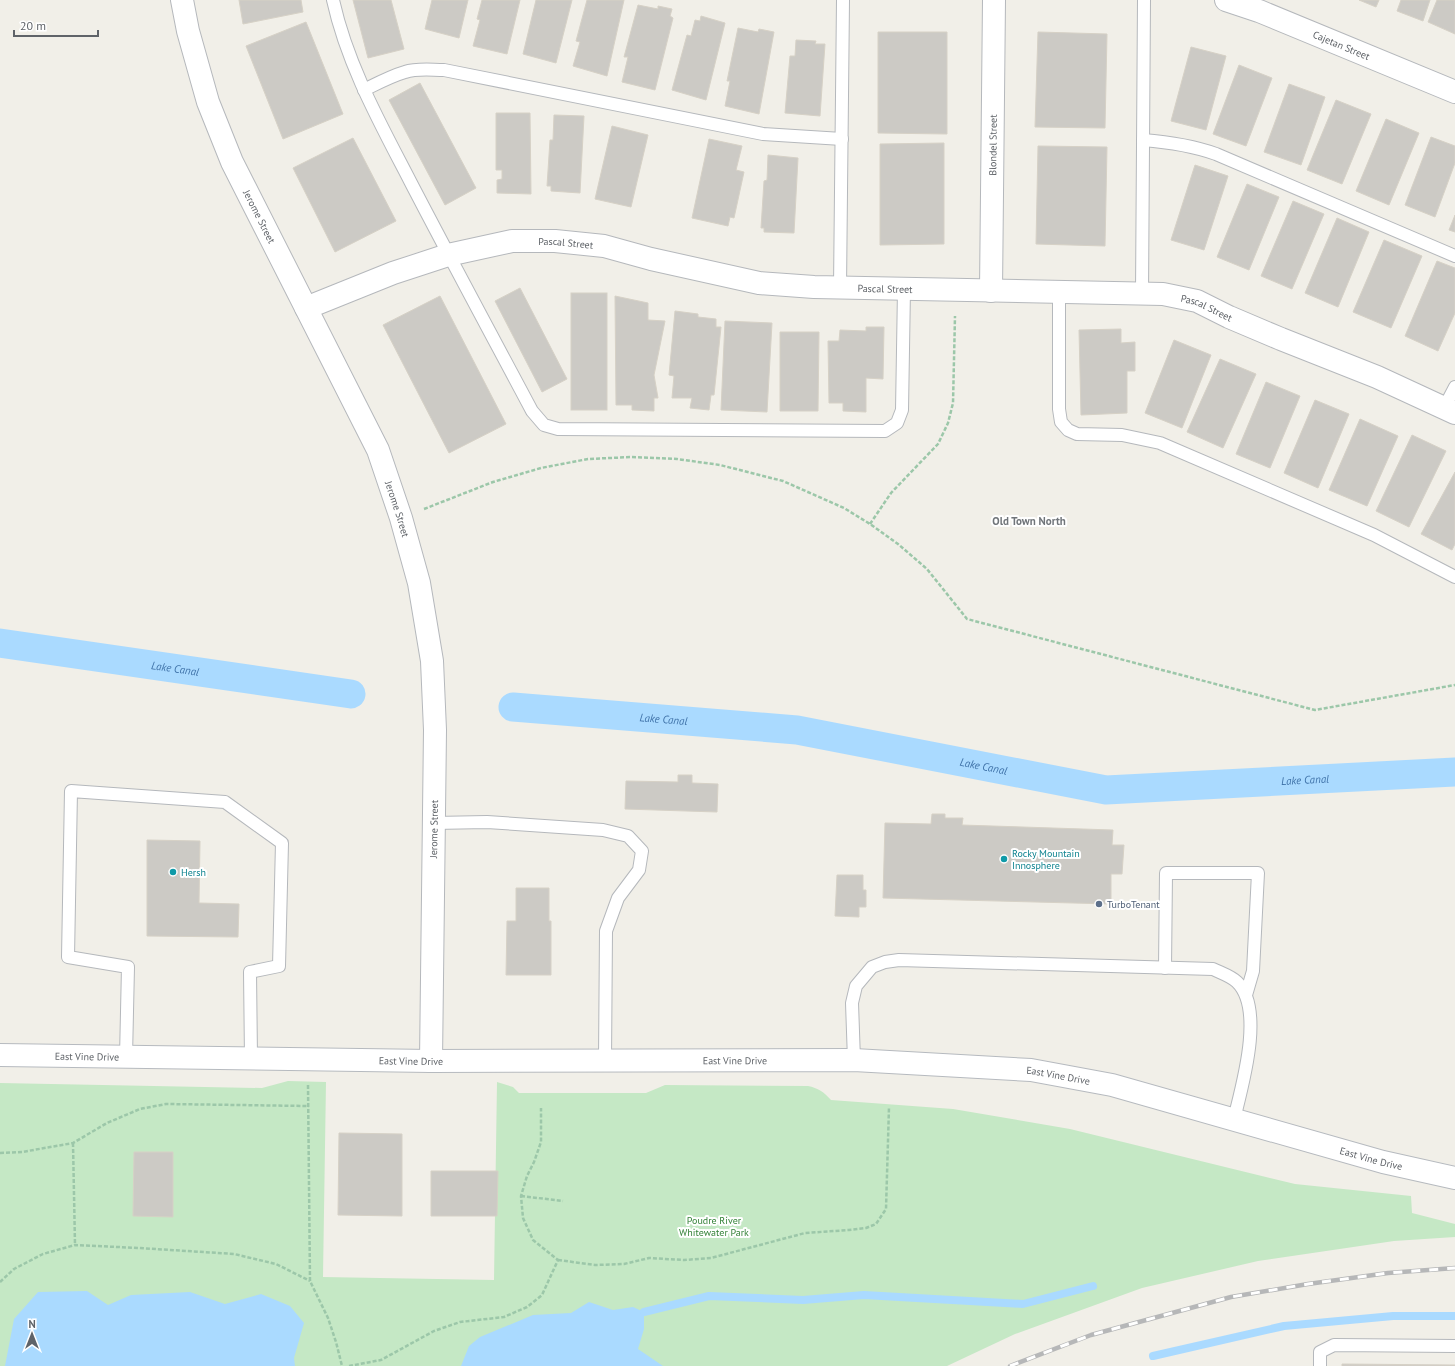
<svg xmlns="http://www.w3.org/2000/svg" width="1455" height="1366" font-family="'PT Sans',sans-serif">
  <rect width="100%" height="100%" fill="#f1efe8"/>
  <path fill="#c5e8c5" d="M288 1081 326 1082 323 1277 494 1280 497 1082 513 1087 519 1093H646L665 1085 808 1086C818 1088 824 1092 831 1100L953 1109 1070 1129 1295 1184 1411 1196 1412 1213 1455 1224V1237L1394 1241 1258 1261 1142 1288 1015 1334 947 1366H0V1083L262 1088Z"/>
  <g fill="#aadaff">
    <path d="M87 1291 108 1305 131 1295 190 1292 225 1304 261 1294 290 1306 304 1323 294 1358 295 1366H5L14 1319 38 1292Z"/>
    <path d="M589 1302 613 1310 633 1307 644 1312V1329L638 1349 663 1366H461L469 1346 480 1337 533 1315 571 1313Z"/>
  </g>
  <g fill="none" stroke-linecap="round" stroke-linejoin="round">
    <g stroke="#aadaff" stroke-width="8">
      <path d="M644 1312 709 1296 803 1300 864 1295 1023 1304 1093 1286"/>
      <path d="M1153 1356 1284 1326 1393 1316H1455"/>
    </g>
    <g stroke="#aadaff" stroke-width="29">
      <path id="s1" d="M0 643 351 694"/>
      <path id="s2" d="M513 707 797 730 1106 790 1455 772"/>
    </g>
  </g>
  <g fill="#cccac5" stroke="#d6d1c6">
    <path d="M239 0H301L303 12 243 24Z"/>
    <path d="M353 0H391L404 49 368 58Z"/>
    <path d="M432 0H468L459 38 425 29Z"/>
    <path d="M482 0H520L507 54 473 46 480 20 477 19Z"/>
    <path d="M536 0H572L556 63 523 54Z"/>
    <path d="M587 0H624L607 76 573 66 580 42 576 41Z"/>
    <path d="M1359 0H1379L1376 7Z"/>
    <path d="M1401 0H1430L1423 21 1397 11Z"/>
    <path d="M1437 0H1455V34L1428 22Z"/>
    <path d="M638 5 658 9V6L672 9 670 16 673 18 655 90 622 82 628 57H624Z"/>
    <path d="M701 16 725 23 706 100 672 90 687 35 691 36 695 20 700 21Z"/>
    <path d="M306 22 343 114 283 139 246 46Z"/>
    <path d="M738 28 758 32 759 29 774 32 759 114 725 106 730 81H727Z"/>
    <path d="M878 32H947V134L878 133Z"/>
    <path d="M1038 32 1107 34 1105 128 1035 127Z"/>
    <path d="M796 40 816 41 815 44H825L820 116 785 113 790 56H795Z"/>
    <path d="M1191 47 1226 56 1206 130 1171 121Z"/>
    <path d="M1239 65 1272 78 1246 146 1213 134Z"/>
    <path d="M420 83 476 188 445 205 389 100Z"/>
    <path d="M1289 84 1325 97 1301 165 1264 152Z"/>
    <path d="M1336 100 1371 114 1342 184 1307 170Z"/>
    <path d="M496 113H530L531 194 497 193V180L502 179V170H496Z"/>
    <path d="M554 115 584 116 580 193 551 191V186H547L550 140H553Z"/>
    <path d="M1386 119 1419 133 1389 205 1356 191Z"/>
    <path d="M612 126 648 135 631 207 595 199Z"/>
    <path d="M1431 137 1455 146V163L1435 217 1405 205Z"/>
    <path d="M353 138 396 221 335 252 293 168Z"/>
    <path d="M709 139 742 146 736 170 744 172 734 218 730 217 728 226 692 218Z"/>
    <path d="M944 143V244L880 245V144Z"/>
    <path d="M1038 146 1107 147 1105 246 1036 244Z"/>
    <path d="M768 155 798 158 794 233 764 232V228H761L764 181 767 180Z"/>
    <path d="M1195 165 1228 176 1204 250 1171 240Z"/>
    <path d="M1247 184 1279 197 1249 270 1217 257Z"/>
    <path d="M1293 201 1324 214 1292 289 1261 276Z"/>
    <path d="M1455 215V232L1449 230Z"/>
    <path d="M1337 218 1369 232 1338 307 1305 293Z"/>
    <path d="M1384 240 1422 256 1391 328 1353 312Z"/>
    <path d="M1437 261 1455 268V313L1438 351 1405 336Z"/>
    <path d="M520 288 567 379 542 392 495 301Z"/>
    <rect x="571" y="293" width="36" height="117"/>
    <path d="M440 296 506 424 449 453 383 325Z"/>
    <path d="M615 296 648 303V320L665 321 654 375 658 398H654V411L632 410V405H616Z"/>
    <path d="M675 311 698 314V317L716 319V327H721L714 395H711L709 410 690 408 692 398H672L674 376 669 375Z"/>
    <path d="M725 321 772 323 767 412 721 410Z"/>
    <path d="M866 327H884L883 379 866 378V412L843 411V403H829L828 341H839L840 330 866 331Z"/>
    <path d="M1121 329V343L1135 342V371H1127V413L1081 415 1079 330Z"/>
    <path d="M780 332H819L818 411H780Z"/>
    <path d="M1174 340 1211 355 1182 428 1145 413Z"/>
    <path d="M1220 359 1256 374 1223 448 1187 432Z"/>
    <path d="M1266 382 1300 396 1270 468 1236 454Z"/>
    <path d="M1315 400 1349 414 1318 488 1284 473Z"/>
    <path d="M1360 419 1398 436 1367 506 1329 490Z"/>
    <path d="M1412 435 1446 451 1409 527 1376 511Z"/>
    <path d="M1455 472V544L1452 550 1421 534Z"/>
    <path d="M678 775H692V783L718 784 717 812 625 809 626 781 678 782Z"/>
    <path d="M932 814H945V818H963L962 825 1113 830 1112 845H1124L1122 874H1111V904L883 898 885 823 931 824Z"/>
    <path d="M147 840 200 841 199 903 239 904 238 937 147 936Z"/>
    <path d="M837 875H863V890H866V907H859V917L835 916Z"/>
    <path d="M516 888H549V921H551V975H506L507 921H516Z"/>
    <path d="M339 1133 402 1134V1216L338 1215Z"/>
    <path d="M134 1152H173V1217L133 1216Z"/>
    <path d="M431 1171H498L497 1216H431Z"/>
    <path d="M1342 1364 1455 1365V1366H1342Z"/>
  </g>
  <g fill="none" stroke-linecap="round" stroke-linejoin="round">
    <g stroke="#b5b8bc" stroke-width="14">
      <g id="lane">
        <path d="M333 0C347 64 380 123 410 181 450 258 491 334 532 411L544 425 558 429 885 431 897 423 902 410 904 289"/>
        <path d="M364 90C378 83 391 76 405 72 417 68 431 70 444 70L763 134 842 139"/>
        <path d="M1143 140C1168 142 1191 145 1216 154L1455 256"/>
        <path d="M840 288 843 0"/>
        <path d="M1059 292V409L1061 422 1068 430 1077 434 1122 435 1160 443 1374 535 1455 577"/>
        <path d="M1142 294 1144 0"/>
        <path d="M1444 408 1455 387"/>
        <path d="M434 823 487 822 603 830 628 836 642 851 639 870 618 898 606 931 605 1060"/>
        <path d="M1165 968 1166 873H1258L1253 971 1246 995"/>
        <path d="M126 1057 128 967 68 957 71 791 225 802 282 843 279 966 250 972 251 1058"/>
        <path d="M854 1060 852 1003 856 986 872 967 885 962 899 960 1213 969C1221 973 1231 976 1237 982 1265 1009 1242 1086 1234 1119"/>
        <path d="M1320 1366V1352L1334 1345 1455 1346"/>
      </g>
    </g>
    <g stroke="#b5b8bc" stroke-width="24">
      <g id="street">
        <path id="s3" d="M182 0 188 31 208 102 232 162 378 450 401 518 419 583 432 661 435 730 431 1061"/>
        <path id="s4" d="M1226 0 1259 11 1455 92"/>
        <path id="s5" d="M991 291 994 0"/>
        <path id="s6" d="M306 308 393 273 448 255 512 241H555L604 246 651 259 759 283 814 287 1163 294 1197 301 1229 317 1281 339 1377 377 1455 413"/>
      </g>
    </g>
    <g stroke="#b6babf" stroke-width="24">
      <g id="secondary">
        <path id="s7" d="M0 1055 431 1061 854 1060 1031 1070 1112 1085 1383 1162 1455 1178"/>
      </g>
    </g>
    <g stroke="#9cc7a9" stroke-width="2.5" stroke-dasharray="4 2" stroke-linecap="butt">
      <path d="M424 509 493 482 541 468 588 459 632 457 677 459 720 465 783 481 844 508 870 524 898 544 927 569 967 619 1315 710 1455 685"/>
      <path d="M870 524 891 493 938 444 948 423 953 403 955 316"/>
      <path d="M308 1085 310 1281 328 1318 336 1342 342 1366"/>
      <path d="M73 1143 75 1245"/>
      <path d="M0 1153 22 1152 73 1143 107 1123 140 1109 166 1104 309 1106"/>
      <path d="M521 1196 563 1201"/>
      <path d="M558 1260 595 1265 624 1264 649 1258 684 1260 711 1258 805 1233 849 1230 866 1228 876 1224 886 1209 889 1107"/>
      <path d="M0 1282 14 1269 43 1254 75 1245 139 1248 234 1254 276 1264 310 1281"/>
      <path d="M349 1366 381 1360 434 1331 460 1322 504 1317 527 1307 542 1295 558 1260 533 1240 523 1218 521 1196 527 1176 534 1162 541 1142V1108"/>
    </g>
    <use href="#lane" stroke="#fff" stroke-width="12"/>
    <use href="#street" stroke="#fff" stroke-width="22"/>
    <use href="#secondary" stroke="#fff" stroke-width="22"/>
    <g stroke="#b6b7b8" stroke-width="4.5">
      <path id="rail" d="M1010 1366 1091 1335 1231 1297 1308 1284 1388 1273 1455 1268"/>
    </g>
    <use href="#rail" stroke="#fff" stroke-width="3" stroke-dasharray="9" stroke-linecap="butt"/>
  </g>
  <g fill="#0f9aa8" stroke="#fff" stroke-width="1.5">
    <circle cx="1004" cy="859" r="4"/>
    <circle cx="173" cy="872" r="4"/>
  </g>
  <circle fill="#5c6f8a" stroke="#fff" stroke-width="1.5" cx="1099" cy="904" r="4"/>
  <g text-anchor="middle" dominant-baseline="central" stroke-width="4" stroke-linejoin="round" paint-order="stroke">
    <g font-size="10" fill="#5f6368" stroke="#fff">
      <text stroke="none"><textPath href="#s4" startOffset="124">Cajetan Street</textPath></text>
      <text stroke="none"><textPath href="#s5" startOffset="146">Blondel Street</textPath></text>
      <text stroke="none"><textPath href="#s3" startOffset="231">Jerome Street</textPath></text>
      <text stroke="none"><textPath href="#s6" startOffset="271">Pascal Street</textPath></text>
      <text stroke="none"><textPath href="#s6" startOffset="595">Pascal Street</textPath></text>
      <text stroke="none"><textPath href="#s6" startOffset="919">Pascal Street</textPath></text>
      <text stroke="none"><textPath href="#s3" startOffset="555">Jerome Street</textPath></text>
      <text transform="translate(434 829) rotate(-89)">Jerome Street</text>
      <text stroke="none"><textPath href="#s7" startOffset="87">East Vine Drive</textPath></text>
      <text stroke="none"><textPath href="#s7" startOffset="411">East Vine Drive</textPath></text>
      <text stroke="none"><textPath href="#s7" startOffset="735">East Vine Drive</textPath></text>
      <text stroke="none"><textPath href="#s7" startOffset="1059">East Vine Drive</textPath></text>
      <text stroke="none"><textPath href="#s7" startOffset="1383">East Vine Drive</textPath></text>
    </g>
    <g font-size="10" fill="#0d838f" stroke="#fff" text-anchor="start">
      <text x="1012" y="853">Rocky Mountain<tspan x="1012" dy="12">Innosphere</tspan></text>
      <text x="181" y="872">Hersh</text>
    </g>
    <g font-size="10" fill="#4e5e75" stroke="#fff" text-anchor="start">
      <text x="1107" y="904">TurboTenant</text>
    </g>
    <g font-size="10" fill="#348238" stroke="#fff">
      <text x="714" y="1220">Poudre River<tspan x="714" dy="12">Whitewater Park</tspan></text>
    </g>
    <g font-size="11" font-weight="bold" fill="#70757a" stroke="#fff">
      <text x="1029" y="521">Old Town North</text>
    </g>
    <g font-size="11" font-style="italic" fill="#4174aa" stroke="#fff">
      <text stroke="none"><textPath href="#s1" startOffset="177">Lake Canal</textPath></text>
      <text stroke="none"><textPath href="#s2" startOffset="151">Lake Canal</textPath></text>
      <text stroke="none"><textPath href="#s2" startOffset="475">Lake Canal</textPath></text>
      <text stroke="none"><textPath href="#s2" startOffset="799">Lake Canal</textPath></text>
    </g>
  </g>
  <g transform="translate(32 1334)" stroke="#ffffff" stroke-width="3" paint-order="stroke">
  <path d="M0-3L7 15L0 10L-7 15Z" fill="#5f6368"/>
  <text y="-6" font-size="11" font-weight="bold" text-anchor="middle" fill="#5f6368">N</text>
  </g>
  <path d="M14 30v6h84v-6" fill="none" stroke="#5f6368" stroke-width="2"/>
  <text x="20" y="30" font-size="12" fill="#5f6368" stroke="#ffffff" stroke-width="3" paint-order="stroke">20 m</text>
</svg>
